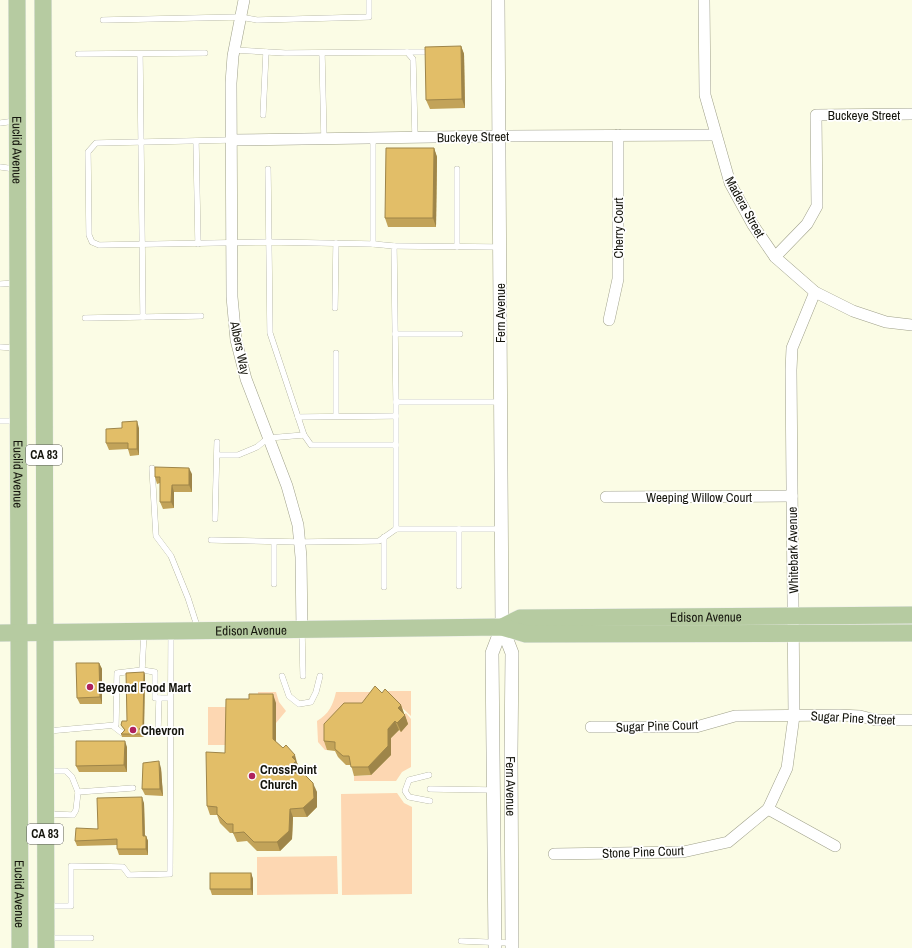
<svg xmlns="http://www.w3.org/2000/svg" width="912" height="948" font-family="'Archivo Narrow',sans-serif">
  <rect width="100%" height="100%" fill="#fbfce5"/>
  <g fill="#fdd7b2">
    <path d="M384 691H411V716Z"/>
    <path d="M258 692H276L279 702 286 711 276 723 258 703Z"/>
    <path d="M336 692H371L373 696 327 732V750H325L318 742 317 721C329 714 333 705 336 692Z"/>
    <rect x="208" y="707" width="18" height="38"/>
    <path d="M406 713 411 719V767L402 772 396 781H354V776L371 775 391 755V738L399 730 400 732 401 717Z"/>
    <path d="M397 793 404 803 412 807V894L342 895 341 794Z"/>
    <path d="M337 856 338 894 257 895V857Z"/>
  </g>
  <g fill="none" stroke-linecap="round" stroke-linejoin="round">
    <g stroke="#9fa08a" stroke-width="6">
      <g id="service">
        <path d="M103 20 240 17 257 20 369 17V0"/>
        <path d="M234 50 285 53 407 52 413 59 415 137"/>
        <path d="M407 52H432"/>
        <path d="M322 53 324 139"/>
        <path d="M78 54 205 53"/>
        <path d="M140 54 143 317 201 316"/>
        <path d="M263 115 266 52"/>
        <path d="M0 123 15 121"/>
        <path d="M373 138V244L394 246 396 402"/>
        <path d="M231 140 96 143 88 152 89 235 92 242 99 245 268 242 373 244"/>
        <path d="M196 141 198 244"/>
        <path d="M0 167 15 169"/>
        <path d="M268 169 270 333 304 435 311 445H396"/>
        <path d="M457 169V247"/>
        <path d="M394 246 499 247"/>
        <path d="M0 284 17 283"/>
        <path d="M335 308 336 243"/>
        <path d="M85 318 143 317"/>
        <path d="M395 334H460"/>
        <path d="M0 347 16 348"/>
        <path d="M336 353V416"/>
        <path d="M500 402H396V529H501"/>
        <path d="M298 417 396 416"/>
        <path d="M0 421H17"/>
        <path d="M217 455H238L257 447 268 438 304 435"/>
        <path d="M152 468 156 536 171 556 188 598 198 629"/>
        <path d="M215 519 217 442"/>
        <path d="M459 529V586"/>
        <path d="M384 537V587"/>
        <path d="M211 540 300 542 379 541 396 529"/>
        <path d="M274 584V542"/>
        <path d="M302 631 303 676"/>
        <path d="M142 670 155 672V698H170"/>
        <path d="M282 676 289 696 299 704 311 702 316 692 320 676"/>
        <path d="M113 726 122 733"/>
        <path d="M48 731 116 725 117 673 142 670 144 632"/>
        <path d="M144 732 158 730 159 698"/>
        <path d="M46 771H66L72 777 78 792"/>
        <path d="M429 775 409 780 405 791 409 797 430 801"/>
        <path d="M430 789 493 790"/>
        <path d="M48 814 73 815 76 810 78 792 133 788"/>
        <path d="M47 906H71V866L123 867 129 875 170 874 171 632"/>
        <path d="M48 938H91"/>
        <path d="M461 941 512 943"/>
      </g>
    </g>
    <g stroke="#9fa08a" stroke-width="12">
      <g id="minor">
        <path d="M244 0 233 56 231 83 232 297 236 340 246 379 287 486 298 525 301 557 302 630"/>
        <path d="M704 0 705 95 730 183 753 225 775 257 815 292 853 311 886 322 912 325"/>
        <path d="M231 140 499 136 715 135"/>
        <path d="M775 257 807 224 817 206 816 115 912 114"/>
        <path d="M609 320 618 279V135"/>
        <path d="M606 497 792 496"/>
        <path d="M591 727H696L735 716 839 715 860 716 876 720H912"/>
        <path d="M768 809 835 846"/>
        <path d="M554 854 683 852 728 842 768 809 787 768 794 716 791 370 792 348 815 292"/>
      </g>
    </g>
    <g stroke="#9fa08a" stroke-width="14">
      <g id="tertiary">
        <path id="s1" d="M502 627 512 653 511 754 512 948"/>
        <path d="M495 948 492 653 502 627 498 0"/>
      </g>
    </g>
    <g stroke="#ececec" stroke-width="18">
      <g id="primary">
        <path id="s2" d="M17 0 20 948"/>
        <path d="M43 0 46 948"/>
        <path id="s3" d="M502 627 520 618 912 615"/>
        <path id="s4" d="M0 633 502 627 526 634 912 633"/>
      </g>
    </g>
    <use href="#service" stroke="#fff" stroke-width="5.5"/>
    <use href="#minor" stroke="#fff" stroke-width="11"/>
    <use href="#tertiary" stroke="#fff" stroke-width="13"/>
    <use href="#primary" stroke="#b6cba1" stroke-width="17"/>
  </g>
  <g fill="#c2a359">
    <path d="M461 46 464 54 465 108 430 109 426 100Z"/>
    <path d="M434 148 437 157 436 227H388L385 218Z"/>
    <path d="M139 428V455L130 456 128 449 109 450 106 443Z"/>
    <path d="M192 474V492H174V508L163 509 160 502V483L157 484 155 477Z"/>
    <path d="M99 663 102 669V704H80L77 698Z"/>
    <path d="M145 675 144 728 140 731 143 734 144 737H122L121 734 125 731 121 725 127 721Z"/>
    <path d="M276 703V742L298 764H297L299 770 296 773 317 792V807L307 817H293L292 839 280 851H257L247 841 237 842 233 833H230L220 823 217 815H210L207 806 225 753Z"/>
    <path d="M362 703 401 705 408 724 401 732 399 730 391 738V755L371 775 354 776 351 765H346L338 757 335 751 327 750 324 741Z"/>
    <path d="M127 747V772H79L76 766Z"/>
    <path d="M161 768 163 796 145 795 142 789Z"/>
    <path d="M144 803 145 836H146L148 841V855H119L117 849V845L77 846 75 841Z"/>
    <path d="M251 873 253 879V895H212L210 889Z"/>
  </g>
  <g fill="#9e8549">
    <path d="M461 46 464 54 465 108 462 99Z"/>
    <path d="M434 148 437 157 436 227 433 218Z"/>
    <path d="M137 421 139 428V455L137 449Z"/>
    <path d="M189 468 192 474V492L189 485Z"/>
    <path d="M172 485 174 492V508L171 502Z"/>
    <path d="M99 663 102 669V704L100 697Z"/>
    <path d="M144 672 145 675 144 728 140 732 139 729Z"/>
    <path d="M273 694 276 703V748L273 739Z"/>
    <path d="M401 705 404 714 401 717 398 708Z"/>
    <path d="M405 715 408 724 401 732 397 723Z"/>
    <path d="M395 721 399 730 391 738V755L371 775 368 767 388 729Z"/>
    <path d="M125 741 127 747V772L124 765Z"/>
    <path d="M295 755 299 770 287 782 283 774 292 757Z"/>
    <path d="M159 761 161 768 163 796 160 789Z"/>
    <path d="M313 783 317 792V807L307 817 303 808Z"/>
    <path d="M142 797 144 803 145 841 143 836Z"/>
    <path d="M290 809 293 817 292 839 280 851 277 842Z"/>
    <path d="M146 836 148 841V855L146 849Z"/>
    <path d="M251 873 253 879V895L251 889Z"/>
  </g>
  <g fill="#e2be68" stroke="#9e8549">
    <path d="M461 46 462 99 426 100 425 47Z"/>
    <path d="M386 148H434L433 218H385Z"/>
    <path d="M137 421V449H128V443H106V429L122 428V422Z"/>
    <path d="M155 467 189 468V485H172L171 502H160V477H155Z"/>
    <path d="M76 663H99L100 697 77 698Z"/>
    <path d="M144 672 143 725 139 729 143 734H121L125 730 121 725 122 721H127L126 673Z"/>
    <path d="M375 686 382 693 385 689 401 705 398 708 405 715 397 723 395 721 388 729V746L368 767H351L349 756H343L335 749V742L324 741V724L344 703H362Z"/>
    <path d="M249 694H273V739L283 748 286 745 295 755 292 757 296 761 283 774 303 773 313 783 314 798 303 808 290 809 289 831 277 842H254L244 832 233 833V824H227L217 814V807L207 806 206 752 225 753 226 699H249Z"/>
    <path d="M76 741H125L124 765 76 766Z"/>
    <path d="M159 761 160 789H142L143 763Z"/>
    <path d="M142 797 143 836H146V849H117V839L75 841 76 828 98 829 97 798Z"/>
    <rect x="210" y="873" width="41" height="16"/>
  </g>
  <g fill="#af225d" stroke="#fff" stroke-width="1.5">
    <circle cx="90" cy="687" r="4"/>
    <circle cx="133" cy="730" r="4"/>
    <circle cx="252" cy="776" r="4"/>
  </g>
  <g text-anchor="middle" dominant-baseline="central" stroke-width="3.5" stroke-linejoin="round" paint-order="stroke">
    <g fill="#fff" stroke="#5b5b56" stroke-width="1">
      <rect x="26" y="445" width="36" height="20" rx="3"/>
      <rect x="27" y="824" width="36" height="20" rx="3"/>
    </g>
    <g font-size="12" font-weight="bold" fill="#15150d">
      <text x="44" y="455">CA 83</text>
      <text x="45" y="834">CA 83</text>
    </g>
    <g font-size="13" fill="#15150d" stroke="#fff">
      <text x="864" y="115">Buckeye Street</text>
      <text transform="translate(473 137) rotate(-1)">Buckeye Street</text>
      <text stroke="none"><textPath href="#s2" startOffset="150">Euclid Avenue</textPath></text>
      <text transform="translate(745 207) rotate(61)">Madera Street</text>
      <text transform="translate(618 228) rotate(-90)">Cherry Court</text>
      <text transform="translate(500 313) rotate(-90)">Fern Avenue</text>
      <text transform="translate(240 348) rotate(78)">Albers Way</text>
      <text stroke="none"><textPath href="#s2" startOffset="474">Euclid Avenue</textPath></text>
      <text x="699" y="497">Weeping Willow Court</text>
      <text transform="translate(793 550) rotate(-91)">Whitebark Avenue</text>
      <text stroke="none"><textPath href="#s3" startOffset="206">Edison Avenue</textPath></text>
      <text stroke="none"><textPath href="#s4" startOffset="251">Edison Avenue</textPath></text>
      <text transform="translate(853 718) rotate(3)">Sugar Pine Street</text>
      <text transform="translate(657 726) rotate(-2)">Sugar Pine Court</text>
      <text stroke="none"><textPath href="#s1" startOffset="161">Fern Avenue</textPath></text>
      <text transform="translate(643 852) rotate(-2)">Stone Pine Court</text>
      <text stroke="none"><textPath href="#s2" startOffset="894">Euclid Avenue</textPath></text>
    </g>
    <g font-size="13" font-weight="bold" fill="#15150d" stroke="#fff" text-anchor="start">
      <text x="98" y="687">Beyond Food Mart</text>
      <text x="141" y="730">Chevron</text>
      <text x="260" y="769">CrossPoint<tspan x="260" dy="15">Church</tspan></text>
    </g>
  </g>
</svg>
